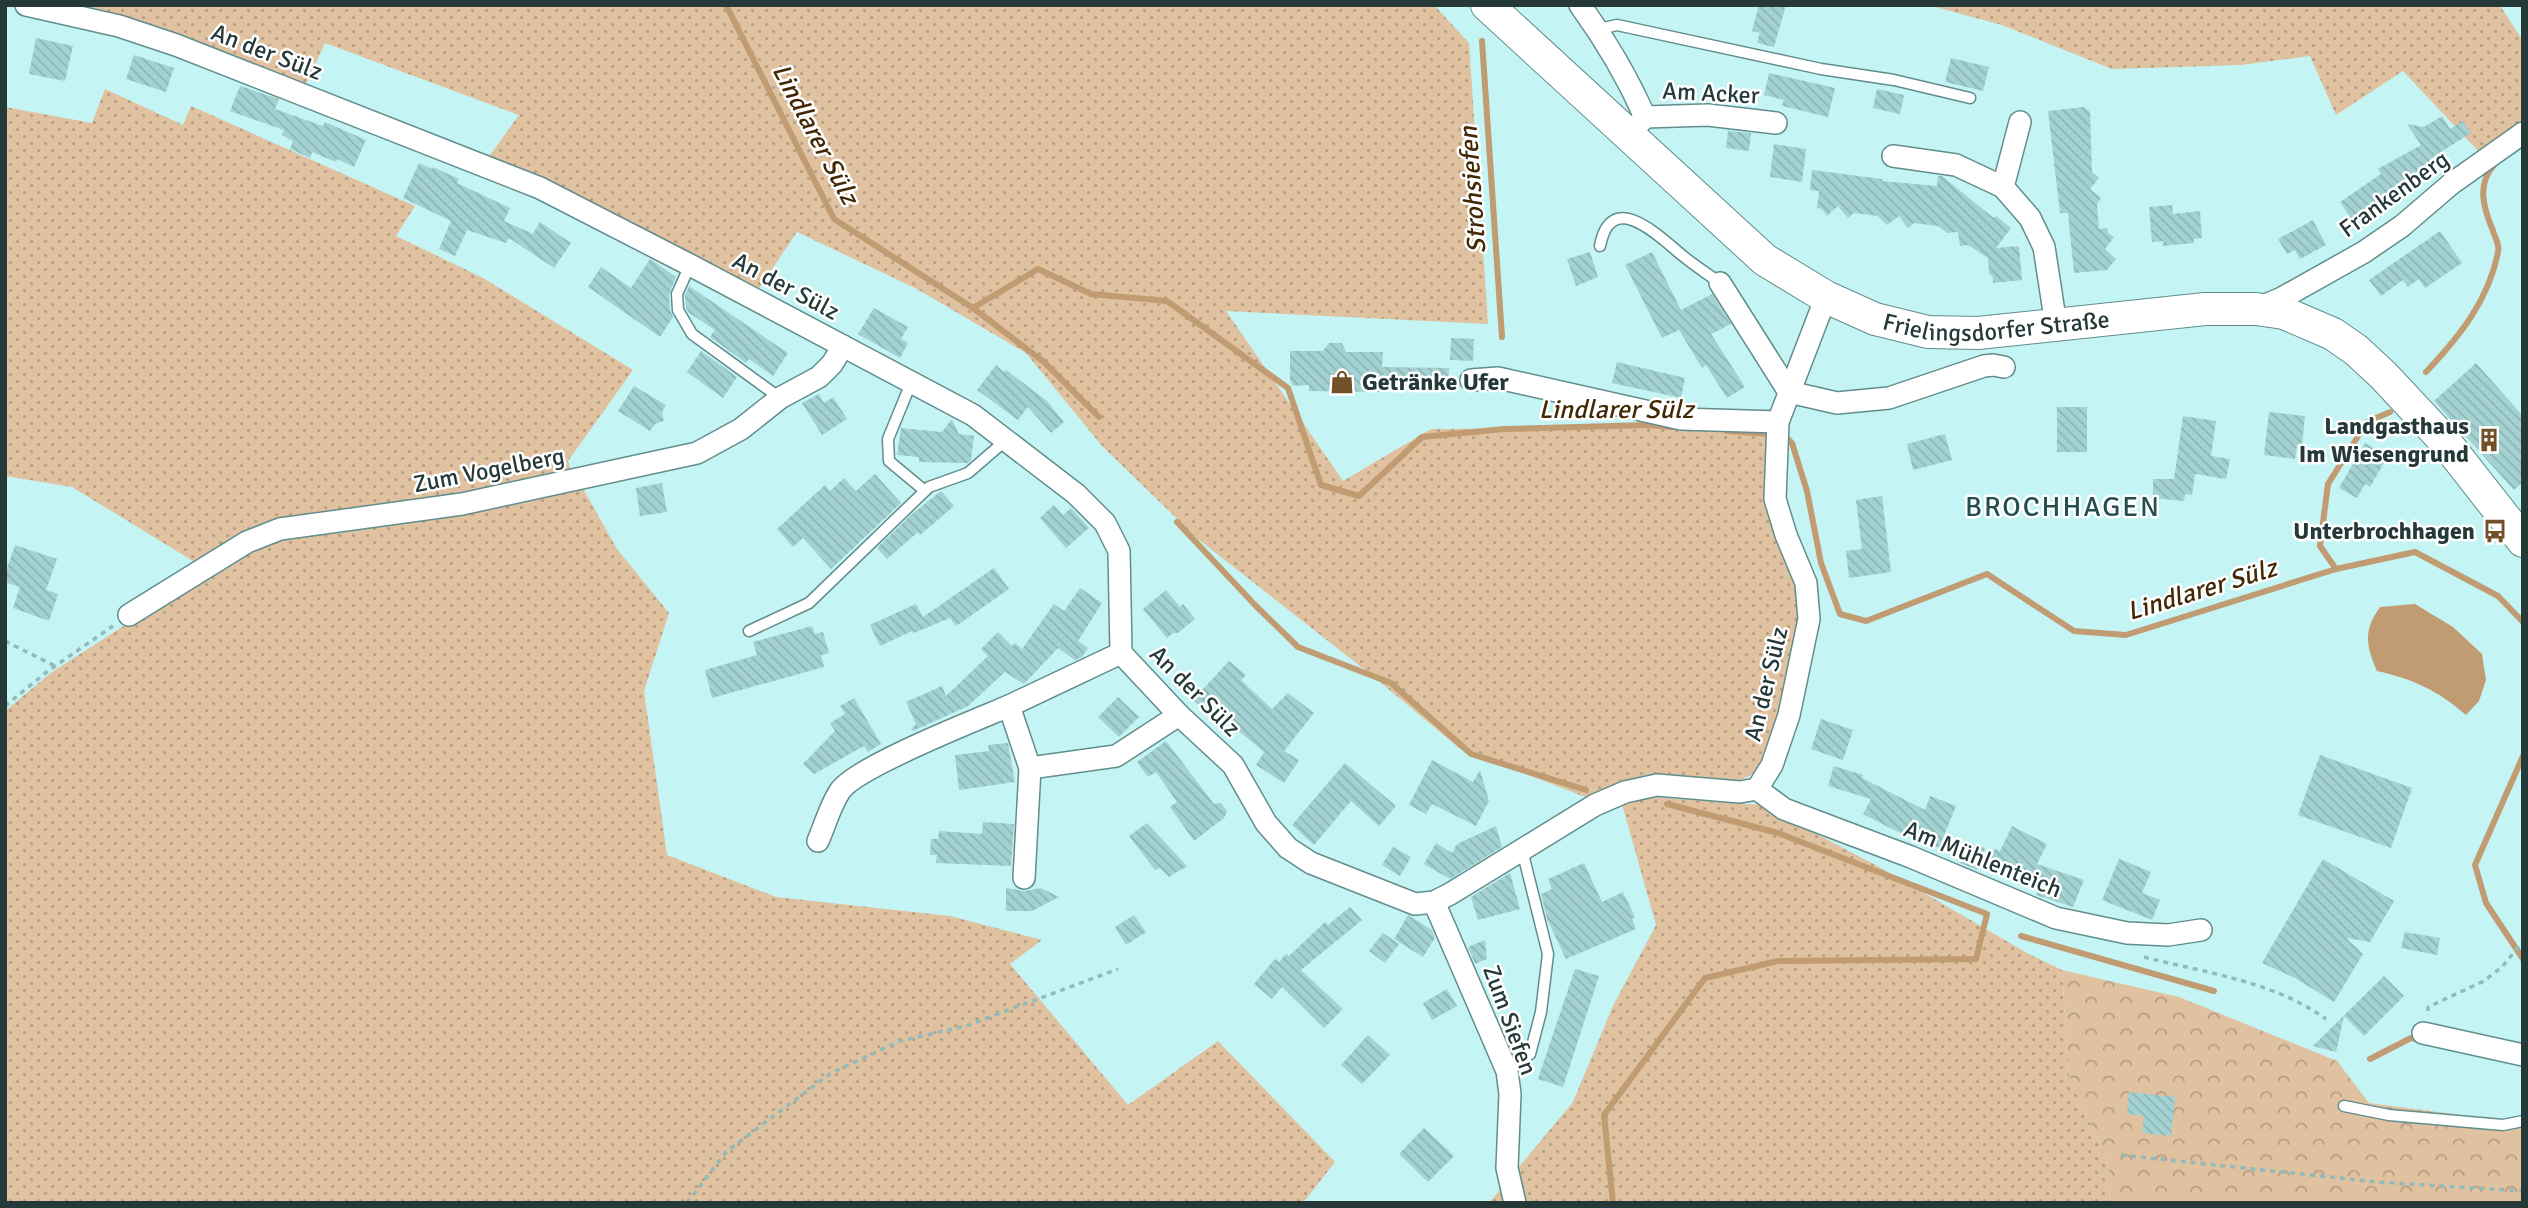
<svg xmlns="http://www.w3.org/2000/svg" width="2528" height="1208" font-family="Signika,sans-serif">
  <defs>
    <pattern id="grass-dots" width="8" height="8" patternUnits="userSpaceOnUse" patternTransform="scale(1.75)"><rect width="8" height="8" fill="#e0c1a0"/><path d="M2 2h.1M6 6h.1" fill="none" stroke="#b59e83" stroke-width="1.8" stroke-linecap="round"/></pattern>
    <pattern id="park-crowns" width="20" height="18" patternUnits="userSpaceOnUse" patternTransform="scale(1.75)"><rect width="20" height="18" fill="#e0c1a0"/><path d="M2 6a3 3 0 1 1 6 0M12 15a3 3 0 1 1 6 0" fill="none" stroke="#b59e83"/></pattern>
    <pattern id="building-back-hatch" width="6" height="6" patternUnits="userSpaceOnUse" patternTransform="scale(1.75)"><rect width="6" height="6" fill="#a4d2d2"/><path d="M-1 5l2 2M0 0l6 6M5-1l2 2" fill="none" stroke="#8db5b5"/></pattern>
  </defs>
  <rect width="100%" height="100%" fill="#c5f4f4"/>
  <g fill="url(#grass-dots)">
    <path d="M52 5H1434L1469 43 1488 324 1226 311 1343 481 1431 429 1770 427 1806 618 1785 713 1762 763 1751 775 1732 784 1622 780 1588 798 1459 748 1374 677 1198 539 1102 446 1026 353 915 288 797 232 758 290 485 162 519 115 325 43 303 90Z"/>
    <path d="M1928 5H2503L2501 7 2523 41V126L2480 153 2403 71 2336 115 2310 56 2241 65 2112 69 2002 25Z"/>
    <path d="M105 89 183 125 191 106 415 206 396 236 483 278 633 370 568 461 572 473 459 501 315 517 198 564 72 487 5 476V107L92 123Z"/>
    <path d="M577 478 617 549 669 613 644 691 667 855 776 897 950 916 1042 940 1010 964 1128 1105 1218 1041 1335 1162 1303 1203H5V711L52 672 250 545Z"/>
    <path d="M1653 797 1762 805 1881 868 2027 953 2062 970 2069 1076 2108 1163 2110 1203H1489L1573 1102 1613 1006 1656 925 1622 804Z"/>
  </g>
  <path fill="url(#park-crowns)" d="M2062 970 2179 997 2337 1061 2369 1103 2523 1123V1203H2110L2108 1163 2069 1076Z"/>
  <path fill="#c19b72" d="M2415 604 2453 627 2482 654 2486 680 2479 701 2466 715C2437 690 2413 679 2377 671 2366 645 2363 631 2380 607Z"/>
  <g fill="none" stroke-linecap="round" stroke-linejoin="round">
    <g stroke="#c19b72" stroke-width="6">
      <path d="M726 5 834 219 973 308 1038 269 1091 294 1167 301 1288 388 1321 485 1359 496 1422 437 1504 429 1648 425 1671 427"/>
      <path d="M1482 41 1502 337"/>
      <path d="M973 308 1044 362 1099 417"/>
      <path d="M2426 372C2459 337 2489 300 2498 252 2500 245 2495 238 2493 231 2484 209 2476 185 2494 165"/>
      <path d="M1727 431 1784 435 1792 443 1807 491 1821 563 1840 614 1866 621 1987 574 2074 631 2126 635 2336 569 2415 552 2498 596 2523 622"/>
      <path d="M1177 522 1255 605 1298 647 1391 683 1471 754 1586 790"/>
      <path d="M2336 569 2320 546 2328 484 2367 422 2390 412"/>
      <path d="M2523 756 2475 865 2486 903 2523 959"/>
      <path d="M2021 936 2214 991"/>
      <path d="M2370 1059 2411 1038 2422 1040"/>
      <path d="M1613 1203 1604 1115 1705 978 1778 961 1976 959 1987 914 1778 833 1667 804"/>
    </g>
  </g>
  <g fill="url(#building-back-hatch)">
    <path d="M1759 5H1786L1774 47 1757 43 1760 33 1752 31Z"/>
    <path d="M36 38 73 46 65 81 29 74Z"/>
    <path d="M134 55 174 68 166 92 126 79Z"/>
    <path d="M1951 58 1989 67 1983 91 1945 82Z"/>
    <path d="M1769 73 1835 88 1828 117 1782 106 1784 100 1764 95Z"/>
    <path d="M240 86 279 99 275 109 323 126 325 122 366 140 354 167 337 159 336 162 312 152 310 158 290 149 293 141 282 135 284 130 230 111Z"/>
    <path d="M1877 89 1904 95 1900 114 1873 108Z"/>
    <path d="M2084 107 2090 112 2092 172 2099 178 2090 189 2101 198 2097 204 2099 229 2107 228 2108 233 2114 237 2105 249 2116 259 2107 270 2074 273 2068 213H2060L2048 111Z"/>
    <path d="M2442 116 2450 129 2463 121 2471 133 2433 157 2435 159 2415 174 2388 190 2395 200 2356 226 2340 202 2381 174 2378 169 2421 145 2407 124 2424 127Z"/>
    <path d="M1728 131 1751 133 1749 151 1726 148Z"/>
    <path d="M1774 144 1806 149 1802 182 1770 177Z"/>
    <path d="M419 163 432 169 433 167 459 179 457 183 510 208 504 221 533 234 540 222 571 243 554 268 509 238 506 243 467 230 455 256 439 249 451 221 403 198Z"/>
    <path d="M1812 170 1882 179V181L1937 186 1938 176H1942L1980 207 1994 218 1996 216 2011 228 1996 248 2019 246 2022 280 1993 283V277L1989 274 1988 258 1968 245 1960 246 1958 232 1947 233 1938 226 1914 223 1908 228 1899 216 1887 225 1878 216 1854 213 1848 218 1838 206 1827 216 1822 209 1817 208 1819 191 1810 190Z"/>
    <path d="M2172 205 2173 214 2200 211 2202 238 2193 239 2194 243 2162 246 2164 241 2152 242 2149 207Z"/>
    <path d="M2313 220 2326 245 2300 259 2295 250 2287 254 2278 239Z"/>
    <path d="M2440 231 2462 263 2425 288 2419 279 2408 287 2403 280 2381 296 2369 280Z"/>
    <path d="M1590 252 1598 277 1576 286 1567 259Z"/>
    <path d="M1652 252 1681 310 1712 294 1731 324 1711 334 1745 387 1727 398 1706 365 1702 368 1679 330 1662 338 1625 265Z"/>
    <path d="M650 259 676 277 669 294 670 310 673 317 660 337 588 287 601 267 631 288Z"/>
    <path d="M689 286 788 353 773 376 749 359 746 363 710 337 715 330 689 313 686 308 685 295Z"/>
    <path d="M874 308 908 327 901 339 908 343 900 358 858 334Z"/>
    <path d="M1451 338 1474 339 1473 361 1450 360Z"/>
    <path d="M1329 343H1342L1346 352H1383L1382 367 1449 368 1448 389 1382 388V392L1309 391V385L1293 386 1290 380V351H1323Z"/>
    <path d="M701 351 737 377 723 398 687 372Z"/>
    <path d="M1617 362 1685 378 1681 398 1612 383Z"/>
    <path d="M2476 363 2523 416V482L2514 490 2434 401Z"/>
    <path d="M996 365 1004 372 1006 370 1047 401 1064 422 1051 433 1028 407 1018 420 977 390Z"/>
    <path d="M634 386 666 405 662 412 664 421 655 424 650 431 618 411Z"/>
    <path d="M819 394 824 403 833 397 847 419 822 435 802 403Z"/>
    <rect x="2057" y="407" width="30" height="45"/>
    <path d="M2269 412 2305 416 2302 445H2297L2295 459 2264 455Z"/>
    <path d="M2183 416 2216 421 2211 456 2230 459 2226 479 2195 474 2192 495 2185 494 2184 501 2153 498V479H2174Z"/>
    <path d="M952 419 959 434 974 436 971 460 968 463 919 462V457L897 455 901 428 942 432Z"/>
    <path d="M1945 434 1952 460 1913 470 1907 444Z"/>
    <path d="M2365 443 2388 456 2370 487 2365 484 2357 498 2339 488Z"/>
    <path d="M875 474 901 503 831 569 803 538 793 547 777 529 825 485 830 491 844 478 856 491Z"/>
    <path d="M662 483 667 512 640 516 636 488Z"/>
    <path d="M941 491 954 506 920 535 918 532 887 559 877 548 912 514Z"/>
    <path d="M1882 496 1891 572 1849 578 1846 551 1862 549 1856 500Z"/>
    <path d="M1054 505 1063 515 1071 508 1089 528 1066 548 1040 518Z"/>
    <path d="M15 545 57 559 46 590 58 594 49 621 13 608 20 587 5 582V574Z"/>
    <path d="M994 568 1009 589 956 626 950 618 914 633 912 631 880 646 870 625 916 604 923 617Z"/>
    <path d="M1080 588 1102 603 1078 641 1088 648 1082 657 1075 660 1058 648 1024 684 1005 672 968 706 913 731 911 729 916 724 906 702 942 686 946 696 988 656 981 649 998 632 1012 646 1015 643 1022 649 1054 604 1064 611Z"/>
    <path d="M1166 590 1180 607 1183 604 1195 619 1178 633H1173L1167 638 1143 609Z"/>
    <path d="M812 626 815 634 823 632 829 653 821 655 824 667 712 698 705 670 757 655 753 642Z"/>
    <path d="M1229 661 1246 675 1241 680 1272 709 1288 693 1314 713 1284 751 1299 760 1284 783 1256 765 1264 752 1215 711 1211 715 1193 700Z"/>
    <path d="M1118 697 1139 717 1119 737 1098 717Z"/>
    <path d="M854 698 881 744 868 752 864 746 814 774 803 764 835 731 830 723 845 714 840 706Z"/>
    <path d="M1821 719 1853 730 1843 760 1811 749Z"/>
    <path d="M1166 741 1214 804 1221 803 1227 811 1224 818 1194 841 1170 807 1177 802 1156 772 1148 777 1137 762Z"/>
    <path d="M1008 743 1015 782 959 790 955 755 989 751 988 745Z"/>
    <path d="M2320 755 2412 788 2391 848 2298 815Z"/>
    <path d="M1432 760 1473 782 1480 770 1489 801 1476 826 1432 804 1426 814 1409 805Z"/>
    <path d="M1345 763 1396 806 1379 826 1351 801 1314 845 1292 825Z"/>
    <path d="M1834 766 1863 775 1862 778 1925 810 1930 796 1956 806 1939 848 1896 831 1863 814 1871 799 1828 786Z"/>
    <path d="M983 822 1014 824 1011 866 936 863 937 855H930L931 839H938L939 831 982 834Z"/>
    <path d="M1147 823 1187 866 1169 877 1160 868 1155 870 1129 836Z"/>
    <path d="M1496 826 1502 847 1450 879 1424 864 1436 843 1452 853 1457 844Z"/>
    <path d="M2012 826 2047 844 2037 864 2084 880 2073 907 2036 895 2038 890 1987 865 1995 849 2000 851Z"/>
    <path d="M1968 842 1985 848 1977 870 1960 863Z"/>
    <path d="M1393 847 1411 857 1400 876 1382 865Z"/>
    <path d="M2119 859 2151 872 2142 893 2160 900 2152 920 2102 900Z"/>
    <path d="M2323 859 2394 901 2370 942 2346 938 2363 954 2334 1002 2295 978 2262 963Z"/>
    <path d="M1584 863 1602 902 1623 892 1635 917 1632 919 1636 929 1566 959 1547 919 1541 894 1552 889 1548 879Z"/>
    <path d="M1510 873 1520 909 1478 920 1471 897Z"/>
    <path d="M1006 888 1024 891 1041 888 1059 897 1032 911H1006Z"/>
    <path d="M1350 907 1362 920 1301 970 1343 1009 1324 1028 1282 987 1272 999 1254 984 1275 959 1279 962 1286 954 1289 956 1325 922 1328 925Z"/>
    <path d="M1134 915 1146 932 1126 945 1115 927Z"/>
    <path d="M1408 915 1432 930 1435 938 1423 957 1394 939Z"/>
    <path d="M2405 932 2440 938 2437 955 2401 948Z"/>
    <path d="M1383 933 1399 944 1385 963 1369 951Z"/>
    <path d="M1485 940 1487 959 1475 964 1468 947Z"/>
    <path d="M1575 969 1599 976 1563 1087 1538 1079Z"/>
    <path d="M2384 976 2404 996 2364 1036 2344 1016 2336 1052 2313 1046Z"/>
    <path d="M1447 989 1457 1006 1432 1020 1423 1003Z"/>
    <path d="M1368 1035 1390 1055 1362 1084 1341 1065Z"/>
    <path d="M2129 1092 2175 1097 2171 1136 2142 1133 2144 1116 2127 1114Z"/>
    <path d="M1424 1128 1454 1156 1428 1182 1399 1154Z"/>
  </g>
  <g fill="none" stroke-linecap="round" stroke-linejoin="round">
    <g stroke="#618d8d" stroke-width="13">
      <g id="lane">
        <path d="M1599 29 1617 25 1821 69 1894 80 1970 98"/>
        <path d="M1600 246C1611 187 1661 238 1683 256 1695 266 1708 274 1720 283"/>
        <path d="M690 265 677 294 678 310 692 334 780 398"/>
        <path d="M911 383 888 439 889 461 925 491"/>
        <path d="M749 631 809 603 929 487 968 473 1005 441"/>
        <path d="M1507 1071 1530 1054 1541 1012 1548 954 1522 850"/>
        <path d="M2344 1106 2389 1115 2503 1125 2523 1121"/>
      </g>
    </g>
    <g stroke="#618d8d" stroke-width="24">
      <g id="street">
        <path d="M26 5 119 26 176 45 540 188 690 265 973 415 1076 494 1105 523 1119 551 1121 653 1179 715 1233 765 1266 823 1288 848 1311 863 1415 904 1434 902 1450 894 1595 805 1625 792 1657 785 1740 792 1757 789 1772 765 1789 715 1809 619 1806 583 1786 535 1775 499 1778 422 1826 297"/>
        <path d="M1580 5C1606 41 1627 76 1645 117L1628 136"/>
        <path d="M1645 117 1708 115 1776 123"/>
        <path d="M2020 122 2003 187 2030 218 2044 247 2056 325"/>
        <path d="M1893 156 1956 165 2003 187"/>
        <path d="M1720 283 1789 392 1837 403 1889 398 1984 366 1993 365 2004 367"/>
        <path d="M2258 308 2282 298 2364 252 2402 226 2451 184 2523 133"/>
        <path d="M1471 380 1498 378 1681 419 1778 422"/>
        <path d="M129 615 247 542 280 529 462 504 697 453 741 429 780 398 819 377 832 364 843 346"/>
        <path d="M1121 653 1009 706 1030 768 1116 756 1179 715"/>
        <path d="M1757 789 1784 809 1911 857 2056 918 2127 933 2168 935 2201 930"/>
        <path d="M818 841C825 825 830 806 840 791 856 767 976 720 1009 706"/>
        <path d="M1024 878 1030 768"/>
        <path d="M1434 902 1507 1071 1510 1094 1507 1168 1515 1203"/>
        <path d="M2423 1033 2523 1055"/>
      </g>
    </g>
    <g stroke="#618d8d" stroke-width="34">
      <g id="secondary">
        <path id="s1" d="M1487 5 1765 260 1826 297 1875 319 1928 332 1978 333 2205 309H2256L2284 313 2333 334 2356 350 2383 375 2443 439 2523 541"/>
      </g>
    </g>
    <g stroke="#93baba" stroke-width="3.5" stroke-dasharray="5 5" stroke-linecap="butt">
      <path d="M5 641 55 666"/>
      <path d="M5 706 48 671 113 626"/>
      <path d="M2144 957C2206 973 2273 981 2326 1019"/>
      <path d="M2428 1011V1007L2484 981 2503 966 2523 941"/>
      <path d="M2121 1155 2377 1182 2523 1191"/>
      <path d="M687 1203 726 1152 831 1073 900 1041 966 1026 1118 969"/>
    </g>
    <use href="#lane" stroke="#fff" stroke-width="10"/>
    <use href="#street" stroke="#fff" stroke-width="21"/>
    <use href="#secondary" stroke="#fff" stroke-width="32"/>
  </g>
  <defs>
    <g id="shop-bare" transform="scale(1.89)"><path d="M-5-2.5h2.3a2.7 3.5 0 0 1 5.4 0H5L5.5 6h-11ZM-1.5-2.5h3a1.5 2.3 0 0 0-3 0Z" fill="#725028" stroke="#fff" stroke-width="2.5" paint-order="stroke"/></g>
    <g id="building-bare" transform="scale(1.89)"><path d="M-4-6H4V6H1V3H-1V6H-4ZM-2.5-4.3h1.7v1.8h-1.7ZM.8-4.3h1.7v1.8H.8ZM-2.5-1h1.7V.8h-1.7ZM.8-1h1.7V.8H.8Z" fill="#725028" stroke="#fff" stroke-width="2.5" paint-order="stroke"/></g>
    <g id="bus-bare" transform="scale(1.89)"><path d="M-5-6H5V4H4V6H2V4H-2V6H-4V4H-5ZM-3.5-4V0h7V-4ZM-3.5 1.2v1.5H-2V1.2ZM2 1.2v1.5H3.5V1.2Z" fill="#725028" stroke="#fff" stroke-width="2.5" paint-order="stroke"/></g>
  </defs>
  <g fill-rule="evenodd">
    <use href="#shop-bare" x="1342" y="382"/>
    <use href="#building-bare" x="2489" y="440"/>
    <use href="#bus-bare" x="2495" y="531"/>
  </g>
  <g text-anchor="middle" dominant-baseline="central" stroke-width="5" stroke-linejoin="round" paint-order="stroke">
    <g font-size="24" fill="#263939" stroke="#fff">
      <text transform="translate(267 52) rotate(21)">An der Sülz</text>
      <text transform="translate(1711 93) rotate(3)">Am Acker</text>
      <text transform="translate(2394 194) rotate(-36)">Frankenberg</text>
      <text transform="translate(786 286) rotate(28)">An der Sülz</text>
      <text stroke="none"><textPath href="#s1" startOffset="625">Frielingsdorfer Straße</textPath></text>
      <text transform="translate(489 470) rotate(-11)">Zum Vogelberg</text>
      <text transform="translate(1766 684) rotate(-76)">An der Sülz</text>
      <text transform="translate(1195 691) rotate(45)">An der Sülz</text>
      <text transform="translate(1983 859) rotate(22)">Am Mühlenteich</text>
      <text transform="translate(1510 1020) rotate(70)">Zum Siefen</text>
    </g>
    <g font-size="24" font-weight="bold" fill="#263939" stroke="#fff" text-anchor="end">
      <text x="1362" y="382" text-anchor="start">Getränke Ufer</text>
      <text x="2469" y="426">Landgasthaus<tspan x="2469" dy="28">Im Wiesengrund</tspan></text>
      <text x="2475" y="531">Unterbrochhagen</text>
    </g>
    <g font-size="26" font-style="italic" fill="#422805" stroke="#fff">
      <text transform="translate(815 134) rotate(62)">Lindlarer Sülz</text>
      <text transform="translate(1473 190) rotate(-94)">Strohsiefen</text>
      <text x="1616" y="410">Lindlarer Sülz</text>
      <text transform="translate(2202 590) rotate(-17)">Lindlarer Sülz</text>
    </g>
    <g font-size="28" letter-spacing="2" fill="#234f50" stroke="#fff">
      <text x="2063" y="507">BROCHHAGEN</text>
    </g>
  </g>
  <rect width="2528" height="1208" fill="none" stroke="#263939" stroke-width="14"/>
</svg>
